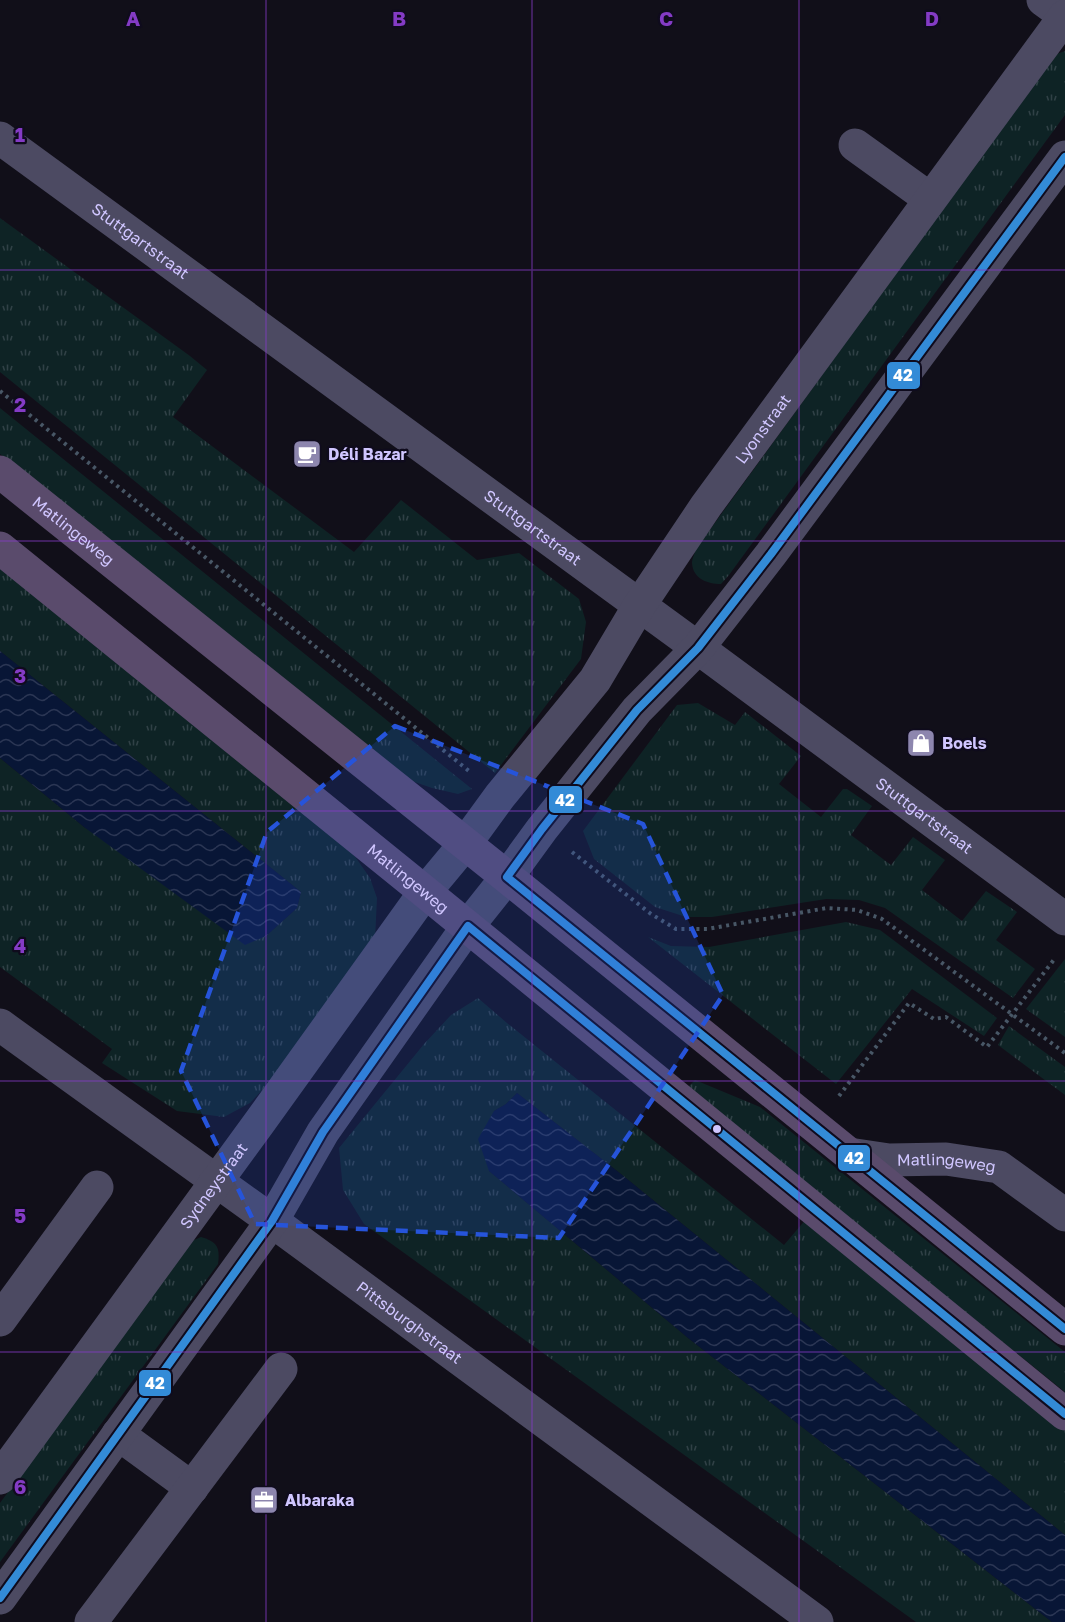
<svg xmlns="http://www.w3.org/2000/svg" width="1065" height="1622" font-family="'Golos Text',sans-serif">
  <defs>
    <pattern id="grass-tufts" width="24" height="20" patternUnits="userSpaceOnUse" patternTransform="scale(1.5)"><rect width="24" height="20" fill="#0e2325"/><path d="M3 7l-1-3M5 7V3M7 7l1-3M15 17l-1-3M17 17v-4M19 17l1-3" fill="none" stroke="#304146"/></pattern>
    <pattern id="water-waves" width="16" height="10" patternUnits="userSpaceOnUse" patternTransform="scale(1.5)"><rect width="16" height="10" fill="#081636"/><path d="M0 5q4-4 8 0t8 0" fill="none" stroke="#2b3654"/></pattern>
  </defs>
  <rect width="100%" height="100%" fill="#110f19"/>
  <g fill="url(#grass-tufts)">
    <path d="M1065 51V115L729 575 721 584C708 584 693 579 692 563 692 559 695 553 696 549L1054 55Z"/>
    <path d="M0 218 190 356 207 370 173 417 354 552 401 500 477 560 519 553 579 599 586 622 581 659 495 773 0 372Z"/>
    <path d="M0 408 472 789 458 794 432 788 403 778 7 459 0 454Z"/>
    <path d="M0 562 354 855 370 878 377 898 375 940 268 1084 250 1103 224 1117 177 1111 102 1063 112 1049 0 967V758L84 827 266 936 297 908 301 892 0 651Z"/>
    <path d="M698 703 735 725 745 712 801 756 779 784 821 817 843 789H847L872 806 851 835 891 865 913 837 945 860 922 890 962 921 986 891 1017 912 996 940 1035 969 1013 998 885 908 859 900 826 899 712 917H686L655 907 594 859 583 831 677 705Z"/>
    <path d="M846 922 880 930 997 1018 984 1036 912 989 836 1084 648 937 671 946 709 947Z"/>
    <path d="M1065 959V1037L1026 1009Z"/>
    <path d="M478 998 507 1023 784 1245 807 1218 1065 1429V1535L621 1174 517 1093 506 1104 494 1111 489 1171 688 1338 1052 1622H916L364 1224 343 1190 339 1148 424 1044 451 1015Z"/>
    <path d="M1009 1026 1065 1067V1095L998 1045Z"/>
    <path d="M695 1080 760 1107 1065 1352V1392L687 1088Z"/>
    <path d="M201 1237C218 1242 220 1248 218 1264L0 1562V1503L192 1241Z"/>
  </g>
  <g fill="url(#water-waves)">
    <path d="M0 651 301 892 297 908 266 936 245 945 84 827 0 758Z"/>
    <path d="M517 1093 621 1174 1065 1535V1622H1052L688 1338 489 1171 478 1139 494 1111 506 1104Z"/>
  </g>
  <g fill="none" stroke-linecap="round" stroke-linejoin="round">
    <g stroke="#485766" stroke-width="4" stroke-dasharray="3 4.5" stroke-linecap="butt">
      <path d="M0 391 469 771"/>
      <path d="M572 852 651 914 676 929H707L827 908 857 910 882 919 1065 1053"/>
      <path d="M839 1096 909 1003 934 1019 946 1017 987 1047 1056 957"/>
    </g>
    <g stroke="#4c4a62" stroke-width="33">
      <path d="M1043 0 1065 16"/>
      <path id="s1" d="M0 138 698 648 1065 919"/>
      <path d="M855 145 930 199"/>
      <path id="s2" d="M0 1025 272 1221 817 1622"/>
      <path id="s3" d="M849 1154 889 1160 946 1159 999 1167 1065 1215"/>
      <path d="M0 1320 97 1187"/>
      <path d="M118 1434 192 1488"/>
      <path id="s4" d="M0 1478 259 1123 425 892 465 844 500 796 595 680 639 606 706 506 1065 16"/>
      <path d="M0 1598 272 1221 323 1132 468 926 507 877 542 829 637 710 698 648 771 554 1065 157"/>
      <path d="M91 1622 281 1369"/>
    </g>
    <g stroke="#5a4b6c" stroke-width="33">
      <path id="s5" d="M0 472 507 877 1065 1329"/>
      <path id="s6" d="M0 548 425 892 1065 1414"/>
    </g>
    <g stroke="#0f0b1d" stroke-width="12">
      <g id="bus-1">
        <path d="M1065 157 771 554 698 648 637 710 542 829 507 877 1065 1329"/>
        <path d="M0 1598 272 1221 323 1132 468 926 1065 1414"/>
      </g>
    </g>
    <use href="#bus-1" stroke="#338bd7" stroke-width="8"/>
  </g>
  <path fill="#2654da" fill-opacity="0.2" stroke="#2654da" stroke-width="4.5" stroke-dasharray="12 8" stroke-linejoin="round" d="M395 726 643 824 723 995 559 1238 255 1224 181 1071 267 832Z"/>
  <path fill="none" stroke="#843bc5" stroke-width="1.5" stroke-opacity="0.55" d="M266 0V1622M532 0V1622M799 0V1622M0 270H1065M0 541H1065M0 811H1065M0 1081H1065M0 1352H1065"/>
  <defs>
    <g id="cafe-square" transform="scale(1.5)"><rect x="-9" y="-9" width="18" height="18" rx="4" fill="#8d86ae" stroke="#0f0b1d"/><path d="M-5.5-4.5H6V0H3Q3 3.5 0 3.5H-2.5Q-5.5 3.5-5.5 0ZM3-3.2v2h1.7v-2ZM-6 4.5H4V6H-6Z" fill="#fff"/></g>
    <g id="shop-square" transform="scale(1.5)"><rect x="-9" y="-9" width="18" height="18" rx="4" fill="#8d86ae" stroke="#0f0b1d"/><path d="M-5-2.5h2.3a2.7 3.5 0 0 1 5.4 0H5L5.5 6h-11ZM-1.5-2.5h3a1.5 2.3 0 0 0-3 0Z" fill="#fff"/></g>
    <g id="office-square" transform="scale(1.5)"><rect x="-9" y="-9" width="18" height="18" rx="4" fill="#8d86ae" stroke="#0f0b1d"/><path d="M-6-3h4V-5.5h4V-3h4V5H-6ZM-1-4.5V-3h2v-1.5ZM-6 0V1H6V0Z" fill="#fff"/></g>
  </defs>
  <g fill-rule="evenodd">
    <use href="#cafe-square" x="307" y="454"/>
    <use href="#shop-square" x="921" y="743"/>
    <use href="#office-square" x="264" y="1500"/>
  </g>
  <circle fill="#d0c6ff" stroke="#0f0b1d" stroke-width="2" cx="717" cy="1129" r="5"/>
  <g text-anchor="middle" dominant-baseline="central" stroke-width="4.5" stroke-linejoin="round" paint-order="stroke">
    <g font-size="16" fill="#d0c6ff" stroke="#0f0b1d">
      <text stroke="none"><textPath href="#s1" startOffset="174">Stuttgartstraat</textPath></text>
      <text stroke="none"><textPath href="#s4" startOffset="1298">Lyonstraat</textPath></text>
      <text stroke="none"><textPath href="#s1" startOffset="660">Stuttgartstraat</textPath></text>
      <text stroke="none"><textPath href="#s5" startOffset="94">Matlingeweg</textPath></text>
      <text stroke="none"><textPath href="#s1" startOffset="1146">Stuttgartstraat</textPath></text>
      <text stroke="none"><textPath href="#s6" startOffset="525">Matlingeweg</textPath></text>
      <text stroke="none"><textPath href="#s3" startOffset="98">Matlingeweg</textPath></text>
      <text stroke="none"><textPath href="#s4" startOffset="362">Sydneystraat</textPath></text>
      <text stroke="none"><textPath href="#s2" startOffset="506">Pittsburghstraat</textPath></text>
    </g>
    <g font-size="16" font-weight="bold" fill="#d0c6ff" stroke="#0f0b1d" text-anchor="start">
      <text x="328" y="454">Déli Bazar</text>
      <text x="942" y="743">Boels</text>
      <text x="285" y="1500">Albaraka</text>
    </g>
  </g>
  <g font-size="20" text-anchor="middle" font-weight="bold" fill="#843bc5" stroke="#0f0b1d" stroke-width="4.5" stroke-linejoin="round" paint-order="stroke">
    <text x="133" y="26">A</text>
    <text x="399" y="26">B</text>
    <text x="666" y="26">C</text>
    <text x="932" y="26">D</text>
    <text x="20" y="142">1</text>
    <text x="20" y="412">2</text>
    <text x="20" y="683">3</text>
    <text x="20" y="953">4</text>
    <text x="20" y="1223">5</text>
    <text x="20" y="1494">6</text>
  </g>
  <g stroke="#0f0b1d" stroke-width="2">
    <rect x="886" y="361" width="35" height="29" rx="6" fill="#338bd7"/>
    <rect x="548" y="785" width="35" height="29" rx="6" fill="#338bd7"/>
    <rect x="837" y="1144" width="34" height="28" rx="6" fill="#338bd7"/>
    <rect x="138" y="1369" width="34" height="28" rx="6" fill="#338bd7"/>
  </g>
  <g font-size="16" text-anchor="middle" font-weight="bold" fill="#fff">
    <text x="903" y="381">42</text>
    <text x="565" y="806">42</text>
    <text x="854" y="1164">42</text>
    <text x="155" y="1389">42</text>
  </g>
</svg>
